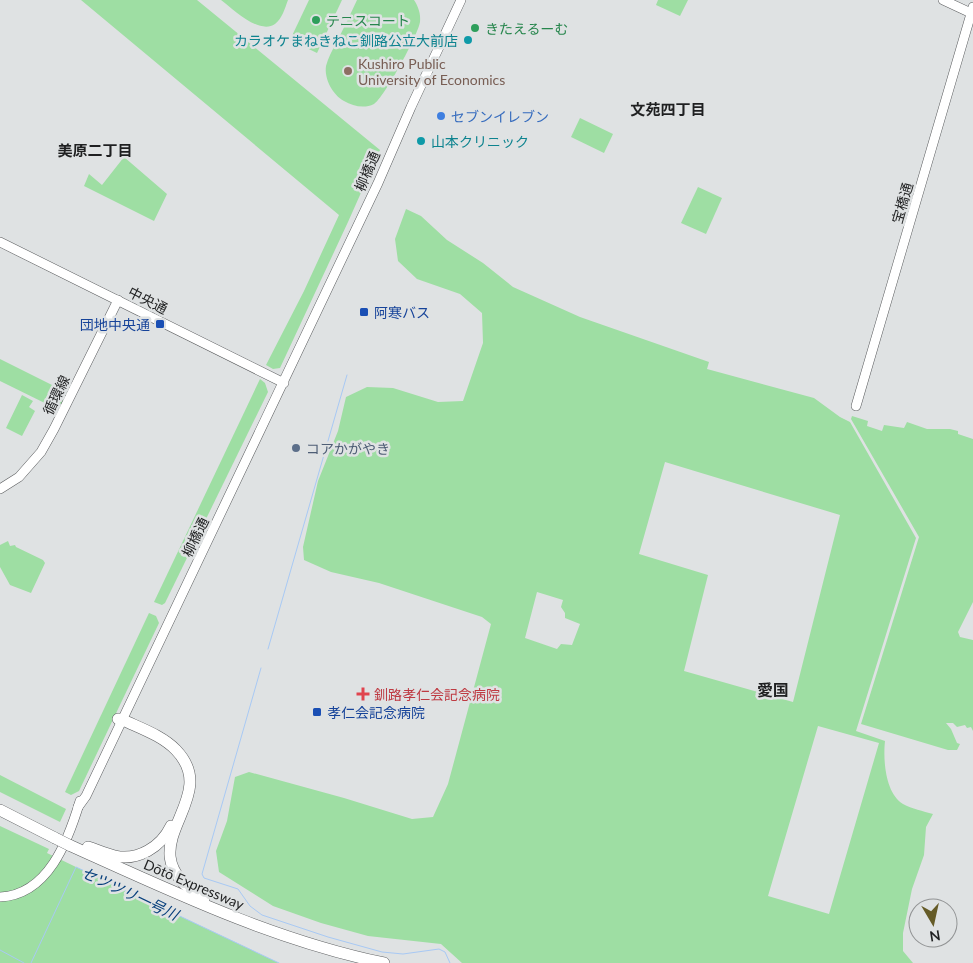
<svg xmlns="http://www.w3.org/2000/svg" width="973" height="963" font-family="Lato,'Noto Sans JP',sans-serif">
  <rect width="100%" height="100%" fill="#dfe2e3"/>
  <g fill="#9edea3" fill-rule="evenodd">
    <path d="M81 0H197L380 150 348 222 280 368 273 369 266 365 304 291 339 215Z"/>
    <path d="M221 0H288C285 8 282 19 275 24 259 35 233 9 221 0Z"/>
    <path d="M309 0H342L317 53 290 40Z"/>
    <path d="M357 0H414C418 6 421 14 420 22 418 35 384 98 374 104 364 109 353 106 344 101 333 95 324 79 326 66 328 58 332 51 335 45 343 30 350 15 357 0Z"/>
    <path d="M658 0H688L680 16 656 5Z"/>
    <path d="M580 118 613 134 604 153 571 137Z"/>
    <path d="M124 157 167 194 154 221 84 186 89 174 102 185Z"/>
    <path d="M698 187 722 198 706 234 681 223Z"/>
    <path d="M406 209 421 216 447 240 483 263 513 287 580 317 709 362 707 369 814 398 840 417 850 422 916 538 856 731 885 741C883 759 885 793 903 804 912 809 923 811 933 814L926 827 924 855 912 889 903 933V951L913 963H462L441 944 368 936 321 923 273 906 219 872 216 851 227 821 235 777 249 772 344 798 412 819 433 817 448 784 491 624 482 617 379 583 331 572 304 560 303 547 318 481 338 431 346 397 367 387 393 388 438 402 463 401 483 343 482 313 460 294 417 279 398 261 395 239ZM665 462 840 515 793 702 684 671 708 575 639 554ZM537 592 563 600 561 607 565 613V618L580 624 572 645 561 644 557 649 525 638ZM818 726 879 743 829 914 768 896Z"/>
    <path d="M0 359 72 395 63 412 0 381Z"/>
    <path d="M260 379 265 383 268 392 165 603 162 605 154 602Z"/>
    <path d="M22 395 33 401 29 407 35 411 22 436 6 428Z"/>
    <path d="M852 416 868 421 867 426 882 431 884 425 904 428 907 422 927 429H950L958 431V434L973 439V602L958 632 960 637 973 640V731L971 727 967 728 965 725 957 727 953 723H946L951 729 957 743 960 744 957 750H948L861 724 919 537 851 419Z"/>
    <path d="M8 541 10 546 15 545 16 547 43 560 45 563 31 593 10 585 0 567V545Z"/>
    <path d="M149 613 156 616 159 623 79 791 71 795 65 792Z"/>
    <path d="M0 775 66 809 60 822 0 792Z"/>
    <path d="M0 826 49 849 47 853 76 867 279 963H0Z"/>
  </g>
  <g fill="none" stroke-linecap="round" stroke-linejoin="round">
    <g stroke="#a8c9f4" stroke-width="1">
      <path d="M268 649 347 375"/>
      <path d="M261 668 202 874 204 878 238 889 250 906 262 915 328 937 382 952 403 954 439 949 445 952 450 963"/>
      <path d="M0 950 24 963"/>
      <path d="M31 963 76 867 279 963"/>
    </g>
    <g stroke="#5b5d5f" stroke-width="10">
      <g id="secondary">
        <path d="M943 0 973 14"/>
        <path d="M0 242 284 383"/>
        <path d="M856 406 973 7"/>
        <path d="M0 489 19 477 41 452 54 429 118 300"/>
        <path d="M78 807 86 796 378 183 411 107 461 0"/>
        <path d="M0 897C48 895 68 841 80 801"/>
      </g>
    </g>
    <g stroke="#5b5d5f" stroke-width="12">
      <g id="highway">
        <path d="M118 719 123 720C140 728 163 736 176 750 226 802 119 847 204 899"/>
        <path d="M0 810 55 838"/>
        <path d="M69 845C171 891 273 940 384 963"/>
        <path d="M88 847C97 850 106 854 115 856 138 861 161 847 171 826"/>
      </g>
    </g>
    <use href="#secondary" stroke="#fff" stroke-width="9"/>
    <use href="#highway" stroke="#fff" stroke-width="11"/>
    <g stroke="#5b5d5f" stroke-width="12" stroke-linecap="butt">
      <path id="highway-bridge" d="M55 838 69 845"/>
    </g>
    <use href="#highway-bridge" stroke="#fff" stroke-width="11"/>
  </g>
  <g fill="#2e9e5b" stroke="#dfe2e3" stroke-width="2">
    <circle cx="316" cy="20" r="5"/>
    <circle cx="475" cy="28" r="5"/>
  </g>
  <g fill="#0f9aa8" stroke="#dfe2e3" stroke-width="2">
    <circle cx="468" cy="40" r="5"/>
    <circle cx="421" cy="141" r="5"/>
  </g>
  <circle fill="#8d6e63" stroke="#dfe2e3" stroke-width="2" cx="348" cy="71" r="5"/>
  <circle fill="#3f7fe0" stroke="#dfe2e3" stroke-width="2" cx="441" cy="116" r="5"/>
  <g fill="#1a4fb4" stroke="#dfe2e3" stroke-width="2">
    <rect x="359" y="307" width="10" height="10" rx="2.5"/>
    <rect x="155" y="319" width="10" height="10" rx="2.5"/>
    <rect x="312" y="707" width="10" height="10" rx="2.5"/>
  </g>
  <circle fill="#5c6f8a" stroke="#dfe2e3" stroke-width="2" cx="296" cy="448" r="5"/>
  <path fill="#e0444e" stroke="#dfe2e3" stroke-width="2" d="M360.5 686.5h5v5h5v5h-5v5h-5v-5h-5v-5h5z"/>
  <g text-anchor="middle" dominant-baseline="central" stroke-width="5" stroke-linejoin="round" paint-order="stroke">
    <g font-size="14" fill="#27864d" stroke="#dfe2e3" text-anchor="start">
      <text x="326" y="20">テニスコート</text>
      <text x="485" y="28">きたえるーむ</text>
    </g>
    <g font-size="14" fill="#0d838f" stroke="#dfe2e3" text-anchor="end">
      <text x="458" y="40">カラオケまねきねこ釧路公立大前店</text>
      <text x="431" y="141" text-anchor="start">山本クリニック</text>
    </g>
    <g font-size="14" fill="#785e54" stroke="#dfe2e3" text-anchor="start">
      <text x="358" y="63">Kushiro Public<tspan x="358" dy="16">University of Economics</tspan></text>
    </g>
    <g font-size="14" fill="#366cbe" stroke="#dfe2e3" text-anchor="start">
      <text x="451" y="116">セブンイレブン</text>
    </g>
    <g font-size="14" fill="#1f2021" stroke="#dfe2e3">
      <text transform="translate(367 171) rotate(-67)">柳橋通</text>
      <text transform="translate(902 203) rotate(-74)">宝橋通</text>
      <text transform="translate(148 300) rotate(27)">中央通</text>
      <text transform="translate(56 395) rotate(-64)">循環線</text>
      <text transform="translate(195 537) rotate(-64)">柳橋通</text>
      <text transform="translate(194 884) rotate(23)">Dōtō Expressway</text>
    </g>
    <g font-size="14" fill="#164399" stroke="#dfe2e3" text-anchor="start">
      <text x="374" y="312">阿寒バス</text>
      <text x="150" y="324" text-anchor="end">団地中央通</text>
      <text x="327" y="712">孝仁会記念病院</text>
    </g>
    <g font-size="14" fill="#4e5e75" stroke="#dfe2e3" text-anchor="start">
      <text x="306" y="448">コアかがやき</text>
    </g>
    <g font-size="14" fill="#be3a42" stroke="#dfe2e3" text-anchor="start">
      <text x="374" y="694">釧路孝仁会記念病院</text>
    </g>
    <g font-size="15" font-weight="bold" fill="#1f2021" stroke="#dfe2e3">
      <text x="668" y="109">文苑四丁目</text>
      <text x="95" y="150">美原二丁目</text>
    </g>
    <g font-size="15" font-style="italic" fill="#063f7c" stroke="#dfe2e3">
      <text transform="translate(130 893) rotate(25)">セツツリ一号川</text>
    </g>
    <g font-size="16" font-weight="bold" fill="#1f2021" stroke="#dfe2e3">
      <text x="773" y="689">愛国</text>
    </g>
  </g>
  <g transform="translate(933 923) rotate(171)"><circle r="24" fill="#dfe2e3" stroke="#929495"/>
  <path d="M0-4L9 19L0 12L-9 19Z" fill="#655b27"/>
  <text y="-8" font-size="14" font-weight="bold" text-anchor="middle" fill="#1f2021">N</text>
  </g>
</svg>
